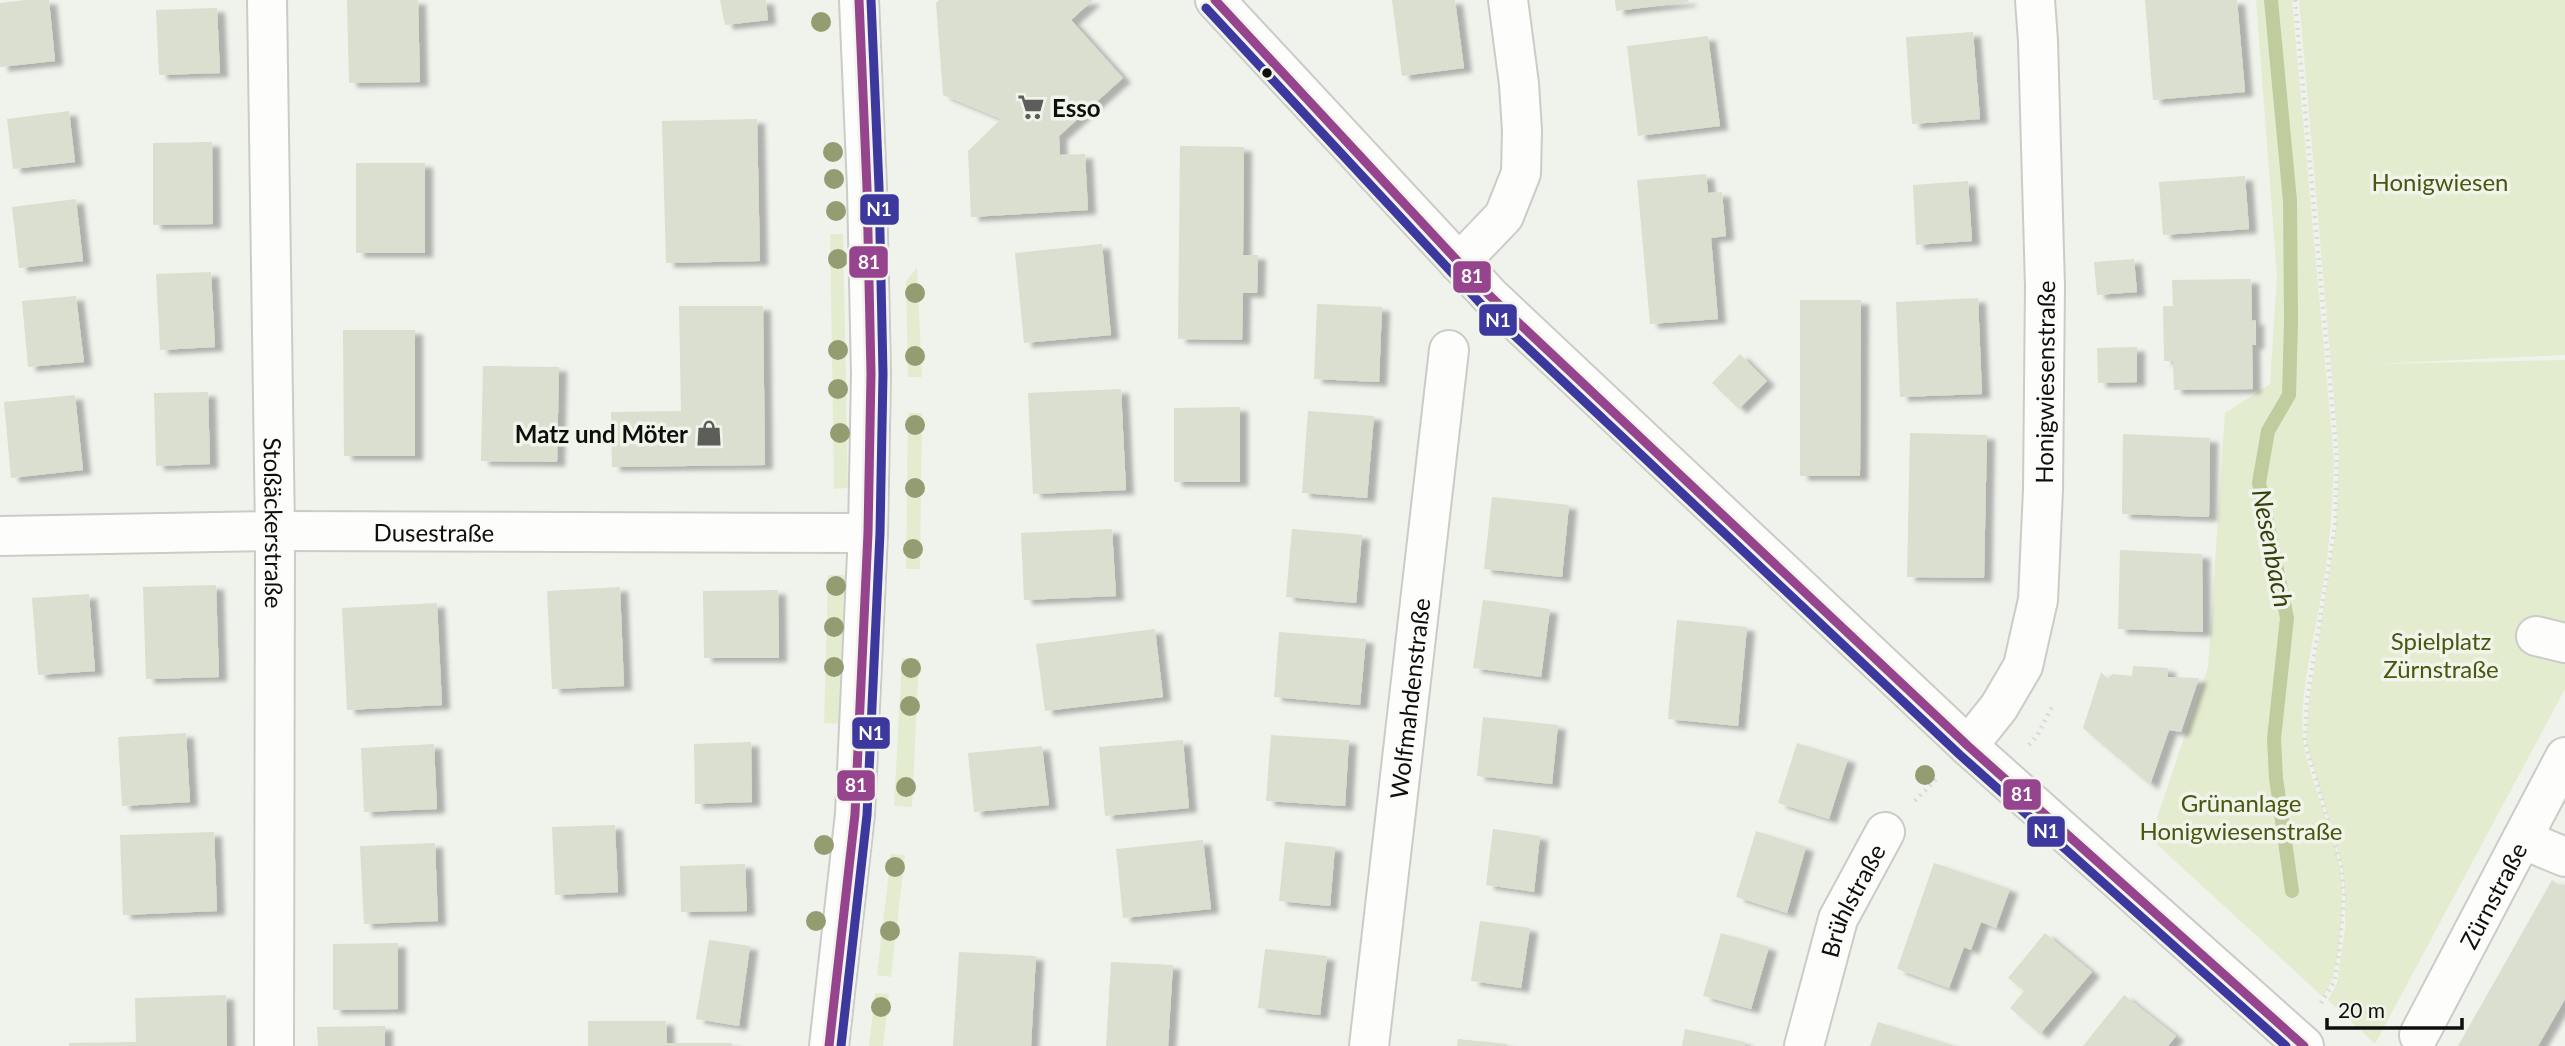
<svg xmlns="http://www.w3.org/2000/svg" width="2565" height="1046" font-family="Lato,sans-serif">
  <defs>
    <filter id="shadow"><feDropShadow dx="8" dy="4.5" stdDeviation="2" flood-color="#0004"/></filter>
  </defs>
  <rect width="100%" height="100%" fill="#f0f2ec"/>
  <g fill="#e4ecd0">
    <path d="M2256 0H2292L2334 458C2333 503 2330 546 2322 591 2315 636 2297 700 2304 745 2311 787 2333 825 2340 868 2344 892 2342 918 2339 942 2337 963 2334 980 2323 997L2150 838 2208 667 2225 413 2270 384 2277 276Z"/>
    <path d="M2299 0H2565V355L2374 364 2565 360V689L2375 1044 2328 1000 2337 983 2345 929V895L2342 866 2306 742 2309 700 2336 527 2339 458Z"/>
    <path d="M830 234H843L848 488 834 489Z"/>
    <path d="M917 267 922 377H908L906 282Z"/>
    <path d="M908 413H922L920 569H906Z"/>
    <path d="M828 575H845L841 724 824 723Z"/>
    <path d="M902 658 919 659 912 807 894 806Z"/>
    <path d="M891 854 905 855 891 977 877 975Z"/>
    <path d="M875 993 889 994 883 1046H869Z"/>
  </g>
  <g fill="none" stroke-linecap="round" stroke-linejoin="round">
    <path stroke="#bfcc9d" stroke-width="14" d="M2271 0 2290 201 2291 322 2289 395 2268 431 2259 483 2287 618 2274 739 2276 778 2292 891"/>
  </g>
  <g fill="#dadfcf" filter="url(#shadow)">
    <path d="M26 0H49L55 61 0 67V3Z"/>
    <path d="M347 0H418L420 82 349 83Z"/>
    <path d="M720 0H766L768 20 725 25Z"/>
    <path d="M939 0H1093L1071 20 1123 78 1059 136 1060 155 1085 154 1088 210 971 217 968 151 1001 119 943 95 936 3Z"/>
    <path d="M1392 0H1455L1464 68 1402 76Z"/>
    <path d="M1615 0H1688L1689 2 1616 11Z"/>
    <path d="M2145 0H2237L2245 92 2153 100Z"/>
    <path d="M217 8 220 73 159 75 156 10Z"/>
    <path d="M1973 32 1980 119 1912 124 1906 37Z"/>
    <path d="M1708 36 1720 126 1638 136 1627 46Z"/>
    <path d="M69 111 75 162 13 169 7 119Z"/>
    <path d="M757 119 760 261 666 263 662 121Z"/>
    <path d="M212 142 213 224 153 225V143Z"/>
    <path d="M1180 146 1244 147 1243 255H1258L1257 293H1243L1242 340 1178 339Z"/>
    <rect x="356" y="163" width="69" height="90"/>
    <path d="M1706 174 1708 193 1722 192 1726 236 1711 238 1718 319 1650 324 1637 180Z"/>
    <path d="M2245 176 2249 229 2163 235 2159 182Z"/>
    <path d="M1968 181 1972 241 1916 245 1913 185Z"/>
    <path d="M76 199 83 261 19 268 12 207Z"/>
    <path d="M1102 244 1111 335 1024 343 1015 253Z"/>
    <path d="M2134 259 2137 292 2097 295 2094 262Z"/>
    <path d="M211 272 215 347 160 350 156 274Z"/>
    <path d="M2251 279 2252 321 2256 320V345H2252L2253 389 2174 390 2173 361H2164L2163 306H2173L2172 280Z"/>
    <path d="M76 296 84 362 28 367 22 301Z"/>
    <path d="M1978 298 1982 394 1900 397 1896 302Z"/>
    <path d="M1800 300H1861L1860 476H1800Z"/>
    <path d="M1317 304 1382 307 1379 382 1314 379Z"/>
    <path d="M679 306H763L765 465 612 467 611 412 681 411Z"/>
    <path d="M343 330H415V456H344Z"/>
    <path d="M2137 347V382L2098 383 2097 348Z"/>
    <path d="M1740 354 1767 381 1739 409 1712 383Z"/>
    <path d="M483 366 559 367 557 462 481 461Z"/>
    <path d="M1121 389 1126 490 1033 494 1028 393Z"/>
    <path d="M208 392 210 464 156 466 154 393Z"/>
    <path d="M75 395 83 470 11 478 4 402Z"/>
    <path d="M1240 407V482H1174V408Z"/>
    <path d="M1308 411 1374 416 1367 498 1302 493Z"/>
    <path d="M1910 433 1987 435 1984 578 1907 577Z"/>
    <path d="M2123 434 2210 438 2209 517 2122 514Z"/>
    <path d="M1492 497 1569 505 1562 577 1484 569Z"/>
    <path d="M1112 529 1116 596 1024 600 1021 533Z"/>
    <path d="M1292 529 1362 535 1356 603 1286 597Z"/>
    <path d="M2120 550 2202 554 2203 632 2118 629Z"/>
    <path d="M216 585 219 677 146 679 143 587Z"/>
    <path d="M620 587 624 686 552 689 547 591Z"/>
    <path d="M778 590 779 658H704L703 591Z"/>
    <path d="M89 594 95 671 38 675 32 598Z"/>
    <path d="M1483 600 1550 609 1541 677 1473 668Z"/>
    <path d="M437 603 442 705 347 710 342 608Z"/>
    <path d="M1677 620 1747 627 1738 726 1668 719Z"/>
    <path d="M1155 629 1163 697 1045 711 1036 644Z"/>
    <path d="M1279 632 1366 639 1360 705 1274 697Z"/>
    <path d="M2133 666 2168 668V677L2199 678 2181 732 2169 730 2150 785 2083 728 2101 672 2108 679 2112 674 2132 676Z"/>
    <path d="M1483 717 1558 725 1552 784 1477 776Z"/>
    <path d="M186 733 190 802 122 806 118 737Z"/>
    <path d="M1271 735 1349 740 1345 806 1266 801Z"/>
    <path d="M1183 740 1189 808 1105 816 1099 747Z"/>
    <path d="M751 742 752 802 695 804 694 744Z"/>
    <path d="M1797 743 1848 759 1829 819 1778 803Z"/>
    <path d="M434 744 437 809 364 812 361 748Z"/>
    <path d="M1042 746 1049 805 974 812 968 753Z"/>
    <path d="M615 825 618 892 555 895 552 827Z"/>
    <path d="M1493 829 1540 836 1534 892 1486 885Z"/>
    <path d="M1756 831 1806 847 1787 913 1736 897Z"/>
    <path d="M214 832 217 911 123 915 120 835Z"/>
    <path d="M1203 840 1211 909 1123 918 1116 849Z"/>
    <path d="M1285 842 1335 847 1330 906 1279 901Z"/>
    <path d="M435 843 438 921 364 924 360 846Z"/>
    <path d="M1934 863 2010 889 1996 928 1981 922 1971 950 1964 947 1949 988 1897 969Z"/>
    <path d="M745 864 747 911 681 912 680 866Z"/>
    <path d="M2552 880 2565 888V999L2538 1046H2458Z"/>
    <path d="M1480 921 1530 928 1521 988 1471 981Z"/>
    <path d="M1721 933 1769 947 1751 1009 1703 996Z"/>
    <path d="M2045 933 2092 972 2040 1034 2010 1008 2024 991 2008 978Z"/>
    <path d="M709 940 750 946 739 1026 696 1019Z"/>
    <path d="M398 943V1009L333 1010V944Z"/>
    <path d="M1265 949 1327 956 1320 1015 1258 1008Z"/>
    <path d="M959 952 1036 956 1031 1046H953Z"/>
    <path d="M1111 962 1173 965 1168 1046H1106Z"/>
    <path d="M226 995 227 1046H69V1043L136 1042 135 998Z"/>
    <path d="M2124 995 2176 1036 2168 1046H2083Z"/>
    <path d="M588 1021H666L667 1043H732V1046H588Z"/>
    <path d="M1878 1022 1952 1045V1046H1870Z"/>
    <path d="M385 1026V1046H318L317 1027Z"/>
    <path d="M1685 1029 1745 1042V1046H1682Z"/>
    <path d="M1458 1039 1507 1044V1046H1457Z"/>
  </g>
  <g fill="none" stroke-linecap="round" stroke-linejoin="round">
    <g stroke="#cbccc8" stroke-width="42">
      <g id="minor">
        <path id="s1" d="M267 0 275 531 274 1046"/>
        <path d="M1215 0 1490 296 1968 746 2304 1046"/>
        <path d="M1459 263 1504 216 1521 173 1522 131 1519 84 1508 0"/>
        <path id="s2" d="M0 536 275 531 868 533"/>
        <path d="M2536 636 2565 643"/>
        <path id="s3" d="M1968 746 1999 707 2023 666 2038 600 2043 490 2045 286 2038 41 2035 0"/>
        <path d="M2522 839 2565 857"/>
        <path id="s4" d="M2419 1035 2565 757"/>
        <path id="s5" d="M1369 1046 1449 350"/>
        <path id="s6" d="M1804 1046 1838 919 1885 832"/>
      </g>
    </g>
    <g stroke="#cbccc8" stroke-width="42">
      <path id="major" d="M829 1046 855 814 868 533 871 374 867 188 859 0"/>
    </g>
    <g stroke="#dadad8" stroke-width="4.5" stroke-dasharray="2 5" stroke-linecap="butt">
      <path d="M2295 0 2337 459 2335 526 2307 700 2305 742 2341 866 2344 895 2339 953 2334 982 2321 1003"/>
      <path d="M2029 745 2037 736 2053 705"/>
      <path d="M1915 801 1938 777"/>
    </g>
    <use href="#minor" stroke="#fdfdfc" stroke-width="38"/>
    <use href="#major" stroke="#fdfdfc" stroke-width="38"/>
    <g stroke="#f1f4ea" stroke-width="14">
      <g id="bus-1">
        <path d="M1215 0 1490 296 1968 746 2304 1046"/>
        <path d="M829 1046 855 814 868 533 871 374 867 188 859 0"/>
      </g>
    </g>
    <g stroke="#f1f4ea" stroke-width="14">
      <g id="bus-2">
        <path d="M1206 8 1482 305 1960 755 2286 1046"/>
        <path d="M841 1046 867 815 880 533 883 374 879 187 871 0"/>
      </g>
    </g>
    <use href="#bus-1" stroke="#96448d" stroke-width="9"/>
    <use href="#bus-2" stroke="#3c389e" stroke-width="9"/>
  </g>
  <g fill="#949d72">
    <circle cx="821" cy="22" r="10"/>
    <circle cx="833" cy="152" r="10"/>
    <circle cx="834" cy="179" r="10"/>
    <circle cx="836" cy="211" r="10"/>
    <circle cx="838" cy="259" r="10"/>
    <circle cx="915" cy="293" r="10"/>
    <circle cx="838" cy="350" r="10"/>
    <circle cx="915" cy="356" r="10"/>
    <circle cx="838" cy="389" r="10"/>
    <circle cx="915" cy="425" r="10"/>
    <circle cx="840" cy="433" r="10"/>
    <circle cx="915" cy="488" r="10"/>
    <circle cx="913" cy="549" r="10"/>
    <circle cx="836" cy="586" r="10"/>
    <circle cx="834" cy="627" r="10"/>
    <circle cx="834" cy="667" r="10"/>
    <circle cx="911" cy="668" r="10"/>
    <circle cx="910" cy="706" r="10"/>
    <circle cx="1925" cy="775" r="10"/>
    <circle cx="906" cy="787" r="10"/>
    <circle cx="824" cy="845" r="10"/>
    <circle cx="895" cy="867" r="10"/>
    <circle cx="816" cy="921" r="10"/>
    <circle cx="890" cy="931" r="10"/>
    <circle cx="881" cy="1007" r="10"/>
  </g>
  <defs>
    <g id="supermarket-bare" transform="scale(2.1)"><path d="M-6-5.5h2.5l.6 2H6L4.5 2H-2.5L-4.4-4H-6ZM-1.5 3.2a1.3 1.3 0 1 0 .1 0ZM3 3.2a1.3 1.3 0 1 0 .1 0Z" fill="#5d5e5a" stroke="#f1f4ea" stroke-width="2.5" paint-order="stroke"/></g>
    <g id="shop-bare" transform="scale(2.1)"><path d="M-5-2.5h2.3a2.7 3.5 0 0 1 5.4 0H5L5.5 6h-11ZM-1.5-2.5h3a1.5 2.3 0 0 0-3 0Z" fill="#5d5e5a" stroke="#f1f4ea" stroke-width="2.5" paint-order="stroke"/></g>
  </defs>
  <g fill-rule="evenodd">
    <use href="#supermarket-bare" x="1031" y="107"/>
    <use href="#shop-bare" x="709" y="433"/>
  </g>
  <circle fill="#0e0f0c" stroke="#f1f4ea" stroke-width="2.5" cx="1267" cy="73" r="6"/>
  <g text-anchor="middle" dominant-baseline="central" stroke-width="7" stroke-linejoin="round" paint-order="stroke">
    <g font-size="24" font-weight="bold" fill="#0e0f0c" stroke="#f1f4ea" text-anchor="start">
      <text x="1052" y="107">Esso</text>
      <text x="688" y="433" text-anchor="end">Matz und Möter</text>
    </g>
    <g font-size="24" fill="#49570f" stroke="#f1f4ea">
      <text x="2440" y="181">Honigwiesen</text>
      <text x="2441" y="640">Spielplatz<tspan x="2441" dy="28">Zürnstraße</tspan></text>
      <text x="2241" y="802">Grünanlage<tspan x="2241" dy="28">Honigwiesenstraße</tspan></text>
    </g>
    <g font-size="24" fill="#0e0f0c" stroke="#f1f4ea">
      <text stroke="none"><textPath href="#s3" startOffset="383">Honigwiesenstraße</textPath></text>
      <text stroke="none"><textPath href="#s1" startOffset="523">Stoßäckerstraße</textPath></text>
      <text stroke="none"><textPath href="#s2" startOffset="434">Dusestraße</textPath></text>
      <text stroke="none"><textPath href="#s5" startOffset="350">Wolfmahdenstraße</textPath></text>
      <text stroke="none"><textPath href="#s4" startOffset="158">Zürnstraße</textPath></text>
      <text stroke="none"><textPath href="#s6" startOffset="154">Brühlstraße</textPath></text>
    </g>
    <g font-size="26" font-style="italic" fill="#364110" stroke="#f1f4ea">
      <text transform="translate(2273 548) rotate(79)">Nesenbach</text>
    </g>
  </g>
  <g stroke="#f1f4ea" stroke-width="2.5">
    <rect x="859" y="193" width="41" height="33" rx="7" fill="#3c389e"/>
    <rect x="848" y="245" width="41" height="34" rx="7" fill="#96448d"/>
    <rect x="1452" y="260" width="40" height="34" rx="7" fill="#96448d"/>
    <rect x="1478" y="303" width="40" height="34" rx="7" fill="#3c389e"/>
    <rect x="851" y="716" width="40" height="34" rx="7" fill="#3c389e"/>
    <rect x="836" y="769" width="40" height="33" rx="7" fill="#96448d"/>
    <rect x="2002" y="778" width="40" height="33" rx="7" fill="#96448d"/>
    <rect x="2026" y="815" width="40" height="33" rx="7" fill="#3c389e"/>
  </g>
  <g font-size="19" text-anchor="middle" font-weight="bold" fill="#fff">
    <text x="879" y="216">N1</text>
    <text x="869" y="269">81</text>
    <text x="1472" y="283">81</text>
    <text x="1498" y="327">N1</text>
    <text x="871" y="740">N1</text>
    <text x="856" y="792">81</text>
    <text x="2022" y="801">81</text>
    <text x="2046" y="838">N1</text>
  </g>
  <path d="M2327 1018v10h135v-10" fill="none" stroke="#0e0f0c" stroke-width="3.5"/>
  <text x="2338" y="1018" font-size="21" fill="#0e0f0c" stroke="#f1f4ea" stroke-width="5" paint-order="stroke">20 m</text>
</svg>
